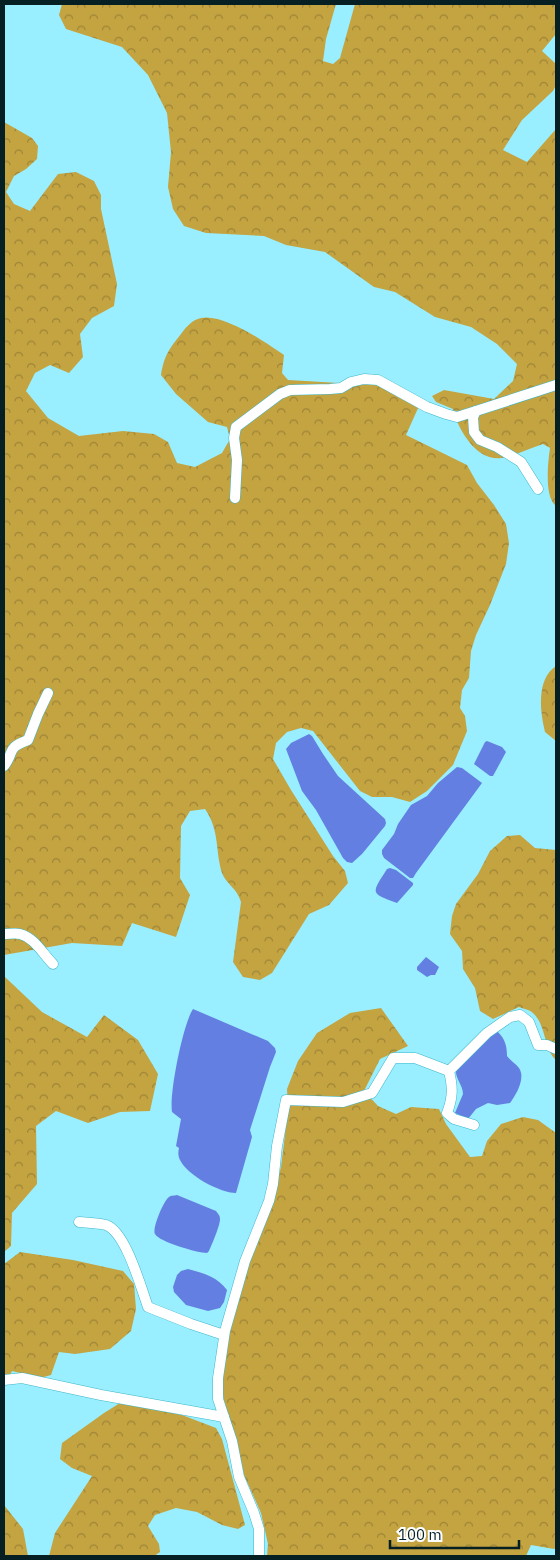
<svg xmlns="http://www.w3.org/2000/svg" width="560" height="1560" font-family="'IBM Plex Sans',sans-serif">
  <defs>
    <pattern id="forest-crowns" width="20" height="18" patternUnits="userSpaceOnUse" patternTransform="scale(1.25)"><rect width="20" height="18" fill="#c4a341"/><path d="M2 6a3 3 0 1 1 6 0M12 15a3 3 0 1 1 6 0" fill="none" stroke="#9d8436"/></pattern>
  </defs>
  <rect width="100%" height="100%" fill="#99efff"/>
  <g fill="url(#forest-crowns)">
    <path d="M62 4H336L326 39 323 61 333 64 340 58 355 4H556V34L542 51 556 64V85L553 91 522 120 503 150 527 162 556 129V506C544 497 548 462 550 448L543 444C530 448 517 455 502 458 477 462 458 430 453 409L436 402 432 396 444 390 494 399 513 381 517 364 497 344 471 327 435 317 395 292 374 287 325 252 286 245 264 236 206 233 184 226 173 209 168 187 171 152 167 113 148 75 122 47 66 29 59 15Z"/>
    <path d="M4 122 32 138 38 146 37 159 26 169 14 176 6 192 14 204 30 211 58 174 76 172 94 181 101 195V209L117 284 114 306 92 318 80 334 83 357 69 373 50 365 35 373 26 391 48 418 79 436 123 431 154 434 168 442 177 463 195 467 222 453 230 439 227 427 208 422 176 394 161 375C164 356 169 349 181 334 186 327 192 320 201 318 223 313 267 343 284 355L282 373 288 380 339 383H378L419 406 406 435 467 465 477 483 494 505 506 524 509 543 506 564 490 605 476 635 471 651 469 678 462 690 460 708 465 716 467 731 453 765 427 791 410 802 392 797H372L360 791 313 731 301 728 287 732 276 743 273 759 291 790 333 856 345 871 348 883 329 905 309 914 272 973 260 980 243 977 233 962 241 902C237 888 226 884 222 873 215 850 220 831 205 809L190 811 181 826 180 878 190 895 176 937 132 923 122 946 72 943 4 955Z"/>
    <path d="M556 666V741L545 732C540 712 536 679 556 666Z"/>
    <path d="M520 835 535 848 556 850V1060C544 1049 546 1026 534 1014 531 1010 524 1009 519 1007L493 1019 480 1011 475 988 463 969 462 951 450 934 452 916 456 904 478 874 490 851 507 836Z"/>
    <path d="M4 973 5 977 42 1012 87 1037 104 1015 138 1040 158 1074 150 1111 120 1112 88 1123 56 1111 36 1126 37 1184 12 1213 11 1246 4 1252Z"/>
    <path d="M381 1008 408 1046 380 1059 364 1091 378 1106 396 1114 411 1107 439 1109 446 1124 470 1157 482 1156 487 1141 501 1124 523 1117 538 1120 556 1133V1548L554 1549 531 1545 526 1556H267L268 1544 261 1513 244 1475 237 1442 226 1413 223 1394 222 1376 228 1329 258 1238 273 1199 281 1167 288 1110 287 1089 298 1061 317 1033 350 1013Z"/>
    <path d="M20 1252 73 1260 123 1271 134 1284 136 1309 131 1331 110 1349 75 1354 59 1352 51 1375 40 1378 12 1371 4 1387V1264Z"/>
    <path d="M120 1403 182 1415 216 1428 222 1439 245 1525 238 1529 222 1525 197 1512 176 1508 155 1515 148 1526 159 1544 160 1552 154 1556H49L55 1533 92 1476 72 1468 60 1459 62 1443 104 1413Z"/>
    <path d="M4 1505 23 1529 28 1556H4Z"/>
  </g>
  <g fill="#647fe2">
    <path d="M309 734 312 736 323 754 338 776 385 819 386 823 385 826 362 854 352 863 347 862 343 858 316 810 302 791 286 749 291 743Z"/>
    <path d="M487 741 502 747 506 752 493 776H490L474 764 485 742Z"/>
    <path d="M457 767 462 768 482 783 416 873 413 878H410L384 858 382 854V850L394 834 398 824 411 805 427 796 438 783Z"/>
    <path d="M390 868 396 870 413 883V885L397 903C370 893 371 894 387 869Z"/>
    <path d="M426 957 439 967 435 975H431L427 977 417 970V967Z"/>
    <path d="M193 1009 268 1041 275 1048 276 1052 270 1067 250 1130 252 1137 236 1193C220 1193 187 1175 180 1160 178 1156 178 1152 179 1148L176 1146 181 1119 172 1112C169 1094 183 1024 193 1009Z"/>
    <path d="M498 1032C505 1039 507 1046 507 1056 510 1060 516 1064 519 1068 526 1078 516 1095 510 1103L497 1105 488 1103 476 1109 468 1119 455 1113 463 1094C463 1085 455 1078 456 1070L492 1034Z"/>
    <path d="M177 1195 216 1211C218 1214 220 1215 220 1219 220 1226 212 1244 209 1251L207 1253C198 1253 159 1242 155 1234 152 1228 164 1200 169 1197 171 1195 174 1196 177 1195Z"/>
    <path d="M188 1269C205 1274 216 1276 227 1290L224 1302 220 1308 208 1311 186 1305 174 1292 173 1287 177 1275 181 1271Z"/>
  </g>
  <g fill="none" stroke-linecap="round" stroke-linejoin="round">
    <g stroke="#3eb6c9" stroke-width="11">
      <g id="minor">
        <path d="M538 489 521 462 497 447 480 440 474 432 473 417 476 411 556 385"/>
        <path d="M235 498 237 460 234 438 236 427 280 394 290 390 330 389 341 388 351 382 364 379 378 380 427 407 446 414 457 417 476 411"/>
        <path d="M4 766C16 750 5 749 28 740L38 714 48 693"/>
        <path d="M4 934C9 934 15 933 20 934 35 938 42 953 53 964"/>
        <path d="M474 1125 454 1119 447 1113C453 1097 453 1088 449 1071L487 1033 510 1017 520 1015 529 1022 538 1045H547L556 1049"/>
        <path d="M79 1222C88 1223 98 1223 106 1225 126 1232 141 1288 148 1307L191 1324 224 1335"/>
        <path d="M4 1380 22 1378 101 1395 224 1417"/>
        <path d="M259 1556V1529L254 1513 239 1477 232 1441 218 1399V1378L225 1331 245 1261 269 1201 273 1184 277 1146 286 1100 343 1102 372 1093 393 1058H415L449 1071"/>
      </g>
    </g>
    <use href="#minor" stroke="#fff" stroke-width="10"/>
  </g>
  <rect width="560" height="1560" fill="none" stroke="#051f23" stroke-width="10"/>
  <path d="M390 1540v8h129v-8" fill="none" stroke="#051f23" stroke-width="2.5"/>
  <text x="398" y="1540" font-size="15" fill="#051f23" stroke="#ffffff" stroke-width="4" paint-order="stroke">100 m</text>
</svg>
